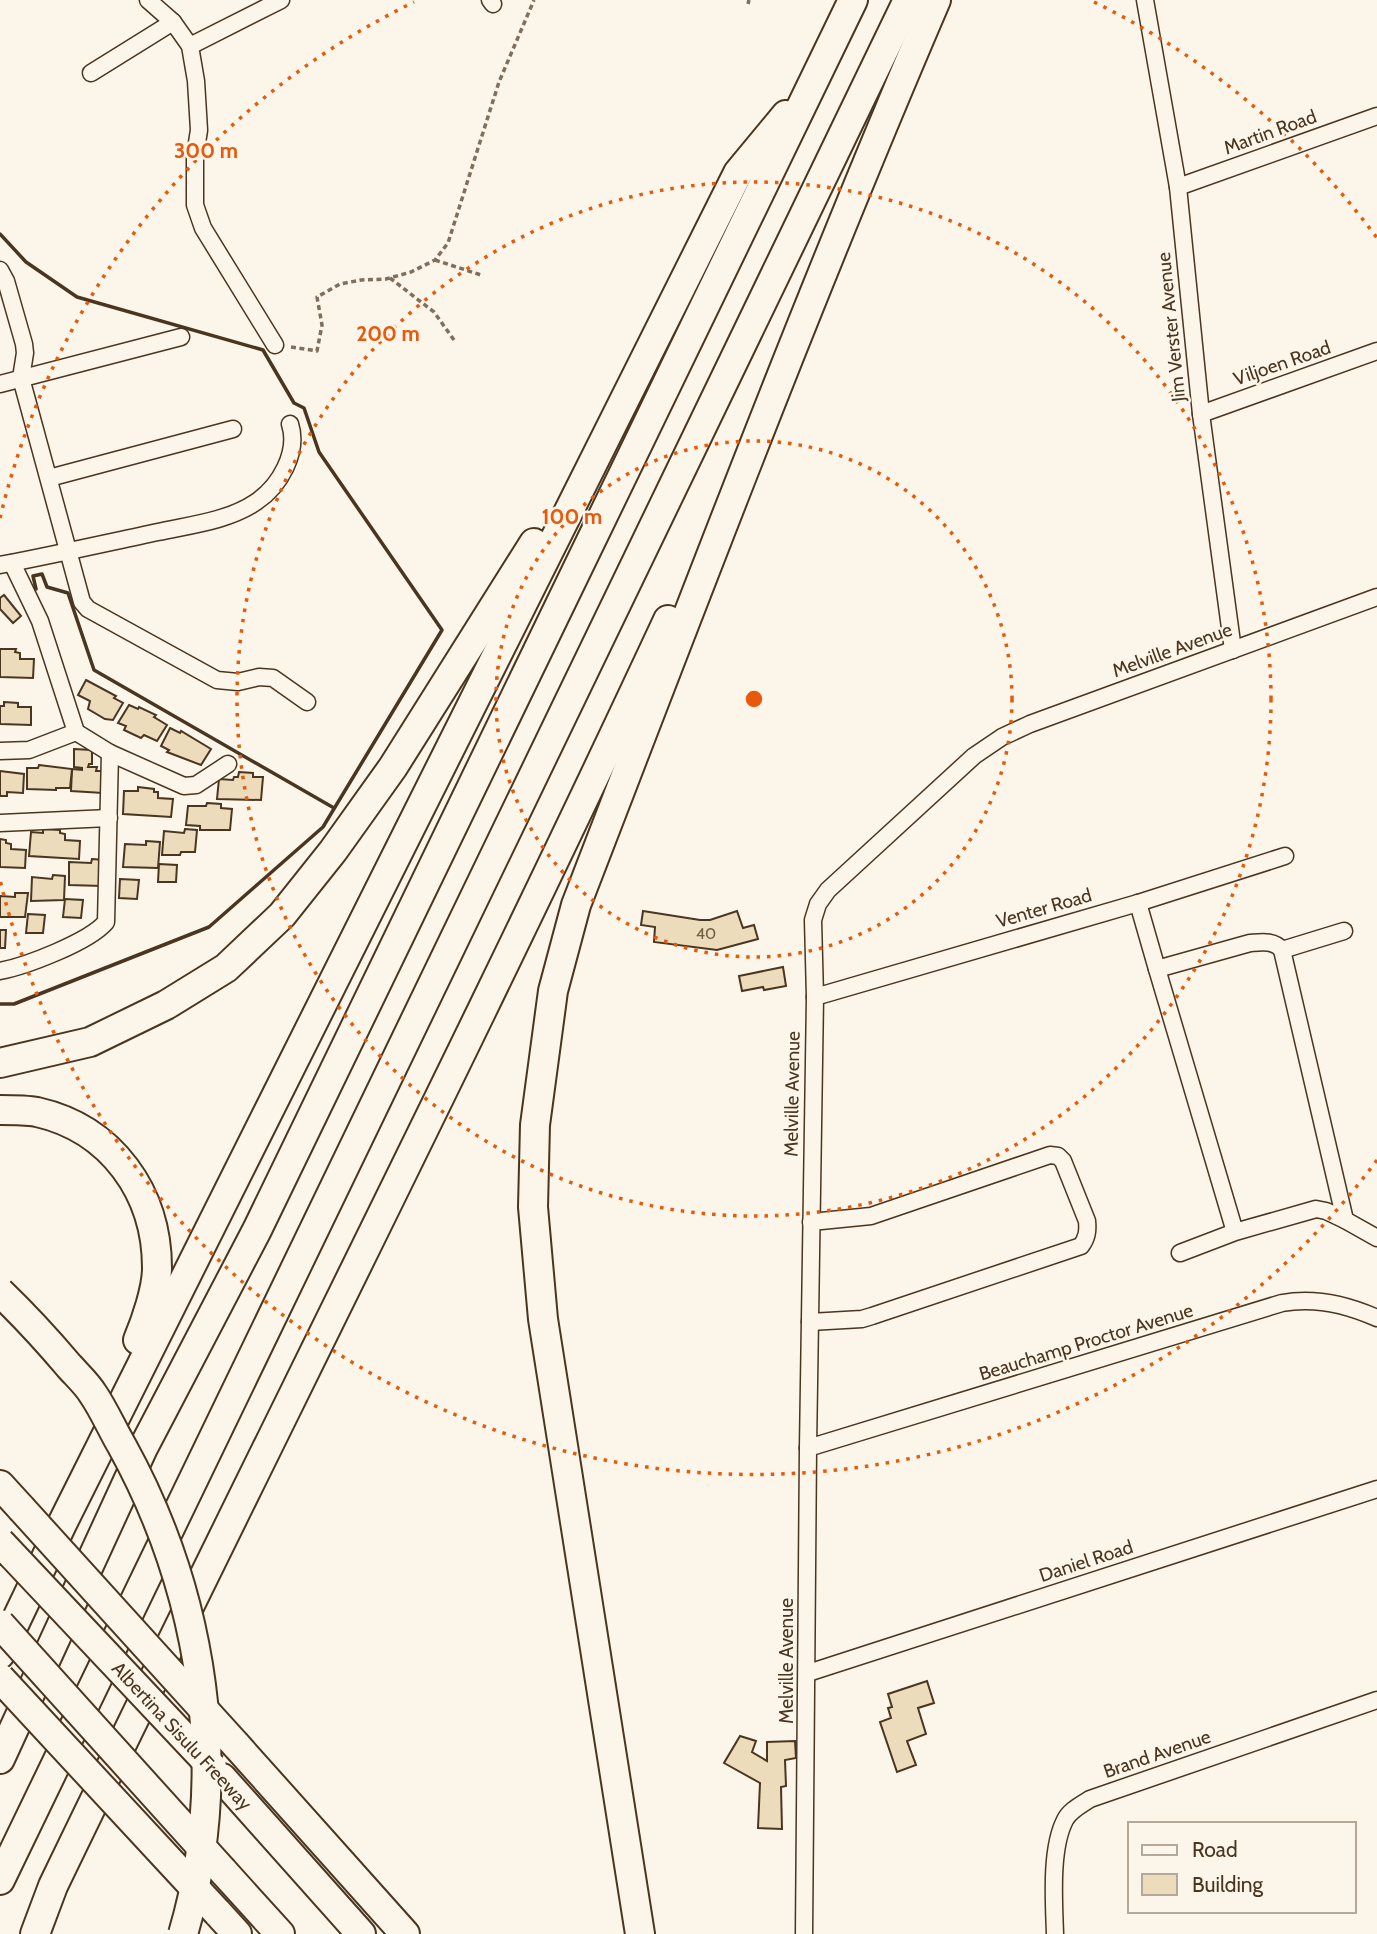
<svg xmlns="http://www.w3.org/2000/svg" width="1377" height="1934" font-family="Cabin,sans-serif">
  <rect width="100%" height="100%" fill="#fbf6e9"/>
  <g fill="#ecdcbc" stroke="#4a3520" stroke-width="2">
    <path d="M4 595 21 616 13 623 0 609V598Z"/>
    <path d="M0 649H16L15 652 20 653V659H34L33 678 0 677Z"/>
    <path d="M86 680 116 696 114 698 123 703 113 720 105 719 88 709 90 701 78 695Z"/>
    <path d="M4 702 18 703V707H31V725L0 724V706H4Z"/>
    <path d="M129 705 138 709 139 707 156 715 154 717 167 725 157 741 144 735 141 738 124 730 126 726 118 723Z"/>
    <path d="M170 728 180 733 181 731 211 749 201 765 167 752 169 750 161 746Z"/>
    <path d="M74 749 92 750V764H89L88 767H97L96 771H104L103 793 71 791 72 769 82 770V768L74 767Z"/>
    <path d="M39 765 72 769 70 788H56V790L27 789V768H38Z"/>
    <path d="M0 771 24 774 23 793 7 792V796H0Z"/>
    <path d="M239 772 253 773V777H263L261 800 217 799 219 779 233 780 234 777H238Z"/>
    <path d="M138 787 154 789V792H158V798L173 799 171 817 123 814 124 791H138Z"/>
    <path d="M207 803 221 804V808L232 809 230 830H200V826L186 825 188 806H206Z"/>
    <path d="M43 829 60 830V833L65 834V840L80 841 79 859 29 856 31 832 43 833Z"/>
    <path d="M185 829 197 830 195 852H181L180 855H162L164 831 184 833Z"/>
    <path d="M0 839 6 840V843L11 844V849L26 850 25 868 0 867Z"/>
    <path d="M146 841 160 842 158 868 123 867 125 844 146 845Z"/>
    <path d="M92 859 104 860 102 886 69 885V862L91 863Z"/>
    <path d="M159 864 177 865 176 882H158Z"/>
    <path d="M53 875 65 876 64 900 31 901 32 877 52 879Z"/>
    <path d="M120 879 139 880 137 899 119 898Z"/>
    <path d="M15 893H28L25 917H0V896L15 897Z"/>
    <path d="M65 899 83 900 81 918 63 917Z"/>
    <path d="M643 911 700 920H710L737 911 743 928 754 925 758 939 717 950 654 942 655 927 641 925Z"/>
    <path d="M28 914 45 915 43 933H26Z"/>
    <path d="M0 930H6L5 948H0Z"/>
    <path d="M783 967 786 986 764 990 763 987 742 991 739 976Z"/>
    <path d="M927 1681 934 1703 918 1708 926 1734 907 1741 916 1765 897 1772 880 1722 891 1718 888 1708 892 1707 888 1694Z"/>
    <path d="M740 1736 756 1741 752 1752 767 1761V1742L795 1741 796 1758 785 1760 786 1786 781 1787 782 1829 758 1828 760 1783 724 1763Z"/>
  </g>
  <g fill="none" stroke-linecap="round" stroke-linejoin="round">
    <g stroke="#4a3520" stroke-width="19">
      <g id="minor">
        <path d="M148 0 173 22 190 46 196 81 199 130 195 156V205L203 228 275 345"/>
        <path d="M490 0 493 4"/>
        <path d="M1145 0 1178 187 1201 414 1233 650"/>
        <path d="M190 46 281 0"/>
        <path d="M91 73 173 22"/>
        <path d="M1178 187 1377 116"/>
        <path d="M0 270 6 281 24 344 25 353 21 378 82 602 88 609 217 680 238 682 259 677 273 678 307 702"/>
        <path d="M0 384 181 337"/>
        <path d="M1201 414 1377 351"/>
        <path d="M49 478 233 429"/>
        <path d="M12 563 40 621 76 732 110 753 184 786 196 785 228 764"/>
        <path d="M0 565C53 555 106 543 158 532 190 525 228 521 256 502 280 486 299 452 290 424"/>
        <path d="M0 751 29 750 76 732"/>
        <path d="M0 823 109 818"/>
        <path d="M1138 903 1157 969"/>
        <path d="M1282 950 1344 931"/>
        <path d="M0 971C26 966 89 942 106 922L110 753"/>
        <path d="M815 997 1138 903 1285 856"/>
        <path d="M1345 1220 1377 1238"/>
        <path d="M1180 1253 1235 1232 1316 1209 1326 1211 1345 1220 1282 950C1274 940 1262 942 1250 943L1157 969 1235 1232"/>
        <path d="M810 1322 862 1319 872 1316 1081 1246C1087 1238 1088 1231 1087 1221L1063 1161 1058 1156 1050 1155 871 1216 811 1222"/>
        <path d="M808 1448 1282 1303C1314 1297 1348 1305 1377 1318"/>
        <path d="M808 1673 1377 1489"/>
        <path d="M804 1934 808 1448 815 997 813 920 818 904 828 890 974 756 1002 737 1030 724 1377 597"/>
        <path d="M1055 1934C1054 1902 1050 1849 1065 1820 1070 1810 1081 1805 1090 1799L1377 1700"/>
      </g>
    </g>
    <g stroke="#4a3520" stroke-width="32">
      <g id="motorway">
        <path d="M0 1063 90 1042 166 1005 226 968 282 915 333 851 393 767 534 543"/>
        <path d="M0 1110C12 1110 26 1110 37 1112 112 1129 157 1193 157 1268 157 1289 146 1321 138 1340"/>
        <path d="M0 1485 21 1508"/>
        <path d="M0 1654 62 1524 738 173 786 115"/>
        <path d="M236 1745 405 1934"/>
        <path d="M0 1759 143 1448 257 1230 853 0"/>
        <path d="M222 1778 361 1934"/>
        <path d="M223 1871 280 1934"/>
        <path d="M0 1880 908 0"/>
        <path d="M217 1912 237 1934"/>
        <path d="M35 1934 53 1886C257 1463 470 1045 668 620"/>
        <path d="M640 1934 543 1319 533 1207 535 1125 553 991 576 905C693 602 808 298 936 0"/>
      </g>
    </g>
    <g stroke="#7f6f5c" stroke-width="3.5" stroke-dasharray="5 3.5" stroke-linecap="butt">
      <path d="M748 4 749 0"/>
      <path d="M435 260 481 275"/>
      <path d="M390 278 434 312 454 340"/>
      <path d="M291 347 317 351 322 325 317 297 340 284 361 280 386 279 411 272 435 260 448 243 499 82 534 0"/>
    </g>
    <use href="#minor" stroke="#fbf6e9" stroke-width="16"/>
    <use href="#motorway" stroke="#fbf6e9" stroke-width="28"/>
    <g stroke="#4a3520" stroke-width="32" stroke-linecap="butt">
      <g id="motorway-bridge">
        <path d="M0 1292C25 1316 47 1340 69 1366 77 1375 87 1384 93 1394 104 1410 112 1429 122 1446 203 1593 231 1771 183 1934"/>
        <path d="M21 1508 236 1745"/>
        <path d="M0 1542 212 1767"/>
        <path d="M0 1624 223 1871"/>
        <path d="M0 1678 217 1912"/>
      </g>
    </g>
    <use href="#motorway-bridge" stroke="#fbf6e9" stroke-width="28"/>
    <g stroke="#4a3520" stroke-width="3.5">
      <path d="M0 234 26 262 77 297 263 350 294 403 304 408 319 452 442 630 323 827 209 927 14 1004H0"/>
      <path d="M36 589 33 576 42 574 47 587 68 593 94 670 334 808"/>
    </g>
  </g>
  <g fill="none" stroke="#e8590c" stroke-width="3.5" stroke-dasharray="3.5 7">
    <circle cx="754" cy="699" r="258"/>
    <circle cx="754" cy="699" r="517"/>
    <path d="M1377 1160A775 775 0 0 1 0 880M0 518A775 775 0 0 1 414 2M1094 2A775 775 0 0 1 1377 238"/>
  </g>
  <g text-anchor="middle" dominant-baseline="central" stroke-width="5" stroke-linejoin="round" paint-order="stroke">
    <g font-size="16" fill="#725f47">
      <text x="706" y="933">40</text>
    </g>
    <g font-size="19" fill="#4a3520" stroke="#fbf6e9">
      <text transform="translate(1270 132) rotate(-20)">Martin Road</text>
      <text transform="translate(1171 327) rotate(-96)">Jim Verster Avenue</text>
      <text transform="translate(1282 363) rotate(-19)">Viljoen Road</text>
      <text transform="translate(1172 650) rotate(-20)">Melville Avenue</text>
      <text transform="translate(1044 908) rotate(-16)">Venter Road</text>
      <text transform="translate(792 1094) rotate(-89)">Melville Avenue</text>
      <text transform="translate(1086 1342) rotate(-17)">Beauchamp Proctor Avenue</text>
      <text transform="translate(1086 1561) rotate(-18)">Daniel Road</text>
      <text transform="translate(786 1661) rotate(-90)">Melville Avenue</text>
      <text transform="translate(182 1736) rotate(47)">Albertina Sisulu Freeway</text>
      <text transform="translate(1157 1754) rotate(-19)">Brand Avenue</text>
    </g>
  </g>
  <circle cx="754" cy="699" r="10" fill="#e8590c" stroke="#fbf6e9" stroke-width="3.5"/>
  <g font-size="21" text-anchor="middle" font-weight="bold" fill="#e8590c" stroke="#fbf6e9" stroke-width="5" stroke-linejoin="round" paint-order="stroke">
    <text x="206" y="158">300 m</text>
    <text x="388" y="341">200 m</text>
    <text x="572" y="524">100 m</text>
  </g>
  <rect x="1128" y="1822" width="228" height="91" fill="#fbf6e9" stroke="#b4a999" stroke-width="2"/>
  <rect x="1142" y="1845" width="35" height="10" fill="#fbf6e9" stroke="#b4a999" stroke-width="2"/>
  <text x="1192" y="1857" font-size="21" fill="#4a3520">Road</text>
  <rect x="1142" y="1874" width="35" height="21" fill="#ecdcbc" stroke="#b4a999" stroke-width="2"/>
  <text x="1192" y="1892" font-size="21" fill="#4a3520">Building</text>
</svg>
